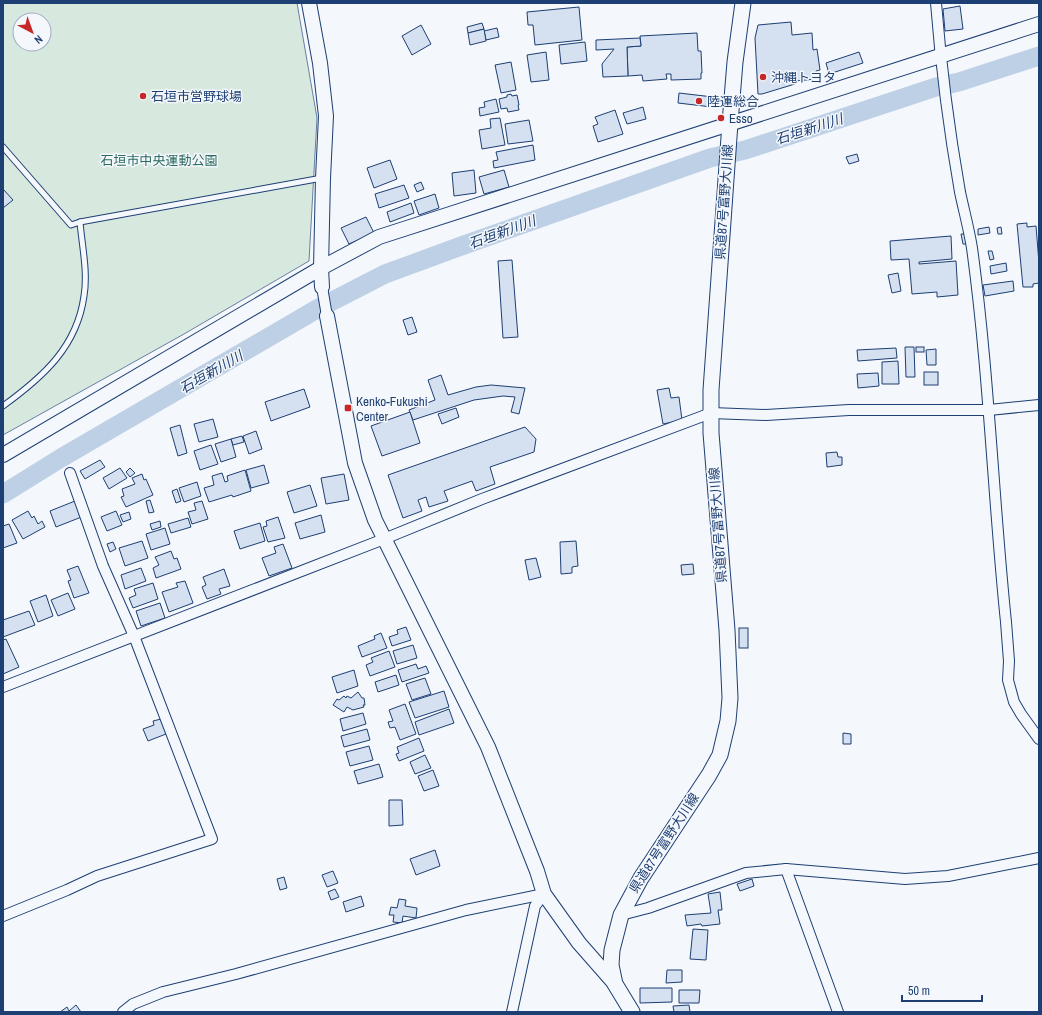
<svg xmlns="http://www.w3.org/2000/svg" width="1042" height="1015" font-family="'Archivo Narrow','Noto Sans JP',sans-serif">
  <rect width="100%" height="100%" fill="#f4f7fb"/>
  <path fill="#d7e8df" stroke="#687fa3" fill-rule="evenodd" d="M3 3H297L317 118 309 261 184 334 3 435ZM20 20H44V44H20Z"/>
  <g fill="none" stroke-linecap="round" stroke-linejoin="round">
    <path stroke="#bed0e5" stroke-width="19" d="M3 494 61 458 317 309 385 274 464 245 710 158 745 150 936 87 959 82 1039 56"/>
  </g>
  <g fill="#d5e0f0" stroke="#1d3f73">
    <path d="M960 6 963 29 945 31 943 9Z"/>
    <path d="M579 7 582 40 535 45 533 25H528L527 12Z"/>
    <path d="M791 22 792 35 812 33 813 50 817 49 820 70 816 71V79L795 81V84L762 94H758L755 38 758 25Z"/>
    <path d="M482 23 484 29 468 33 467 27Z"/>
    <path d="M421 25 431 44 412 55 402 36Z"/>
    <path d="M497 28 499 37 486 40 484 31Z"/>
    <path d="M484 29 486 41 470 45 468 33Z"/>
    <path d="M697 33 698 51H701L702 73H701V79L671 80V74H666L667 79 643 81 642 75 628 76 627 47 641 46 640 36Z"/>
    <path d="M640 38 641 46 627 47 628 76 603 77 602 64 614 49 596 50V40Z"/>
    <path d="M585 42 587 61 561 64 559 45Z"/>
    <path d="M546 52 549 80 531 82 527 55Z"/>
    <path d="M859 52 863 63 829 74 826 63Z"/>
    <path d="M511 62 516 90 501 93 495 65Z"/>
    <path d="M679 93 713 97 712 107 678 103Z"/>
    <path d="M511 94 512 96 517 95 519 105H518L519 110 508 112 507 108 501 109 499 99 507 97V95Z"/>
    <path d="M496 99 499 112 480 116 479 108 485 107 484 102Z"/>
    <path d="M643 107 646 119 627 124 623 113Z"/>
    <path d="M615 110 623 134 598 142 593 126 598 124 595 117Z"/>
    <path d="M500 118 505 145 482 149 479 130 491 128 490 119Z"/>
    <path d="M529 120 533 141 508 144 505 124Z"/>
    <path d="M533 145 535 160 494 168 493 161 498 160 496 152Z"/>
    <path d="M857 154 859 161 849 164 846 157Z"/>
    <path d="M390 160 397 179 374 188 367 168Z"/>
    <path d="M474 170 476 193 454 196 452 173Z"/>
    <path d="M504 170 509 187 484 194 479 177Z"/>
    <path d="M421 182 424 189 417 192 414 185Z"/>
    <path d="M404 185 409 198 379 208 375 194Z"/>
    <path d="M3 189 13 200 3 208Z"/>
    <path d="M435 194 439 208 419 215 414 201Z"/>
    <path d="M411 203 414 213 390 222 387 212Z"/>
    <path d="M366 217 374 233 349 244 341 228Z"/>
    <path d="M1027 223V227L1036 226 1039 263V283L1033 284V287H1023L1017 224Z"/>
    <path d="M989 227 990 233 978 235V229Z"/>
    <path d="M1001 227 1002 234H998L997 228Z"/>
    <path d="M961 234H966L967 244H963Z"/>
    <path d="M951 236 952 259 919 262V264L956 261 958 295 937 297V292L912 294 909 259 891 260 890 241Z"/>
    <path d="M988 251H992L994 259 990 260Z"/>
    <path d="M512 260 518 337 503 338 498 261Z"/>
    <path d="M1006 263 1007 271 991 274 990 266Z"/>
    <path d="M898 273 901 291 892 293 888 275Z"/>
    <path d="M1013 281 1014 291 985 296 983 285Z"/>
    <path d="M412 317 417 332 408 335 403 320Z"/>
    <path d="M905 347H914L915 377H906Z"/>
    <rect x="916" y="347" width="8" height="5"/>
    <path d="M896 348 897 358 858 361 857 350Z"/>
    <path d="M936 349V365H927L926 350Z"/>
    <path d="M898 361 899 384H882V362Z"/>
    <rect x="924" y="372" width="14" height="13"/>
    <path d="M878 373 879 386 858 388 857 374Z"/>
    <path d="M441 375 448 395 476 387 491 385 525 388 519 414 511 412 515 397 503 396 474 400 413 420 409 410 435 400 428 380Z"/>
    <path d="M669 388 671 398 679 397 682 420 663 424 657 390Z"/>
    <path d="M304 389 310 407 271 421 265 402Z"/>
    <path d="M456 408 459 417 442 424 438 414Z"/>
    <path d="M410 412 420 443 382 456 371 426Z"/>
    <path d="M213 419 218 437 199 442 194 424Z"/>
    <path d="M180 425 187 453 178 456 170 428Z"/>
    <path d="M525 427 536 439 534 452 490 467 495 484 476 491 472 481 444 491 448 501 429 507 426 497 418 500 422 511 403 518 388 475Z"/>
    <path d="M256 431 262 449 249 454 243 436Z"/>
    <path d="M242 436 244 442 233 445 231 439Z"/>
    <path d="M231 439 236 457 221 462 215 444Z"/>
    <path d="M211 445 218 464 200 470 194 451Z"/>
    <path d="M837 452 838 457H842V465L827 467 826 453Z"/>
    <path d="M100 460 105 467 85 479 80 471Z"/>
    <path d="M264 465 269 483 251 488 246 470Z"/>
    <path d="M120 468 127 478 109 489 103 478Z"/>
    <path d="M130 468 135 473 130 477 126 472Z"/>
    <path d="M245 470 251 491 233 497 232 495 209 502 204 488 214 485 212 476 222 473 225 482 228 481 227 476Z"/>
    <path d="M142 474 144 480 146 479 153 495 126 507 121 497 124 496 122 489 135 484 132 478Z"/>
    <path d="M344 474 349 500 326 504 321 478Z"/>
    <path d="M197 482 201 496 184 502 179 488Z"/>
    <path d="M310 485 317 506 294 513 287 492Z"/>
    <path d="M177 489 181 501 176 503 172 491Z"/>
    <path d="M150 500 154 512 149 513 146 501Z"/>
    <path d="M75 501 84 516 56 527 50 511Z"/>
    <path d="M202 501 208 519 192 524 188 512 196 510 194 503Z"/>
    <path d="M28 511 32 518 34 516 38 524 42 521 45 527 23 539 12 520Z"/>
    <path d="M116 511 122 525 107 531 101 517Z"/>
    <path d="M129 512 131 519 123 522 120 515Z"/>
    <path d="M321 515 325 532 300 539 295 523Z"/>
    <path d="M278 517 285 538 268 542 263 527 267 526 266 521Z"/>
    <path d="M188 518 191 527 171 533 168 524Z"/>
    <path d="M160 521 161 527 152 530 150 524Z"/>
    <path d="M260 523 265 541 240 549 234 531Z"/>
    <path d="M9 524 17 543 3 548V526Z"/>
    <path d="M165 528 170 544 151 550 146 534Z"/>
    <path d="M142 541 148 558 125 566 119 548Z"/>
    <path d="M576 541 578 566 572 567V573L561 574 560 542Z"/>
    <path d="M113 542 116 549 110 552 107 544Z"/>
    <path d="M283 544 292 568 269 576 262 558 276 553 274 547Z"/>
    <path d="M171 551 174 559 177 558 181 569 156 578 153 568 159 565 155 557Z"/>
    <path d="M536 558 541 577 529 580 525 560Z"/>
    <path d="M693 564 694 574 682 575 681 565Z"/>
    <path d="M78 566 89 593 74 598 68 581 71 580 67 570Z"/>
    <path d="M141 568 146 581 125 589 121 575Z"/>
    <path d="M224 569 230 586 219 589 221 594 207 599 202 587 206 585 203 577Z"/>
    <path d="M185 581 193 603 169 612 162 592 178 587 176 583Z"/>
    <path d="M153 583 158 599 133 608 129 598 136 595 134 589Z"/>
    <path d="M68 593 75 609 58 616 51 600Z"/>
    <path d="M46 595 53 616 38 622 30 601Z"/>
    <path d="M160 603 165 618 141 626 136 611Z"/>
    <path d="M29 611 35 625 3 637V620Z"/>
    <path d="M406 627 411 640 392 646 389 637 398 634 397 630Z"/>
    <rect x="739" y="628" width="9" height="20"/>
    <path d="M381 633 387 648 362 657 358 646 375 639 374 636Z"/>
    <path d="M6 639 19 667 3 674V640Z"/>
    <path d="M413 645 417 658 397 664 393 651Z"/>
    <path d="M389 651 395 667 370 676 366 665 373 662 371 658Z"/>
    <path d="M416 664 418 669 426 666 429 673 402 682 398 670Z"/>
    <path d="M354 670 358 686 337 693 332 677Z"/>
    <path d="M396 675 399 685 378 692 375 682Z"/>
    <path d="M425 678 431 694 412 700 406 684Z"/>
    <path d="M444 691 449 707 415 718 409 702Z"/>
    <path d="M358 692 362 698H364L365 705H363L364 707 353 710 347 707 344 712 333 705 337 699 339 700 344 696 346 698 347 696 351 698Z"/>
    <path d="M405 704 416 734 400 740 395 727 390 728 388 722 393 721 389 710Z"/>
    <path d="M449 709 454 723 419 735 415 722Z"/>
    <path d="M363 713 366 724 343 731 340 719Z"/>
    <path d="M161 719 166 734 148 741 143 729 154 725 153 721Z"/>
    <path d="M367 729 370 740 344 747 341 736Z"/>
    <path d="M843 733 851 734V744H843Z"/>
    <path d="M419 738 424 751 399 761 396 754 399 753 397 747Z"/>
    <path d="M369 746 373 760 350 766 346 752Z"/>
    <path d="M425 755 431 768 415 774 410 762Z"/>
    <path d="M379 764 383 777 358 784 354 771Z"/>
    <path d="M433 770 439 786 424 791 418 776Z"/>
    <path d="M389 800H402L403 825 389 826Z"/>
    <path d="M435 850 440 866 416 875 410 859Z"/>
    <path d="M333 871 338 883 327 887 322 875Z"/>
    <path d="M284 877 287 888 280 890 277 879Z"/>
    <path d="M752 879 754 886 740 891 737 884Z"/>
    <path d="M335 889 339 897 331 900 328 892Z"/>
    <path d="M720 892 722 910H718L720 924 702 926 701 924 687 926 685 915 711 913 708 894Z"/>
    <path d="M361 896 364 906 346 912 343 902Z"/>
    <path d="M399 899 406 900 405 906 417 908 416 918 403 916 402 923 393 922 394 915H389L391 907 397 908Z"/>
    <path d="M693 929 708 930 706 960 690 959Z"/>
    <path d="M667 970H682V982L666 983Z"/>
    <path d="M640 988H672V1002L640 1003Z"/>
    <path d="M679 990H700L699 1003H679Z"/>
    <path d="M76 1005 81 1012H60L67 1007 69 1011Z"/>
    <path d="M689 1005 690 1012H674L673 1006Z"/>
  </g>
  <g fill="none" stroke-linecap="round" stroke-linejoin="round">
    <g stroke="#1d3f73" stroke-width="7">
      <g id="lane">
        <path d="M3 147 71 225 80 222 322 178"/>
        <path d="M3 406C43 377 77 347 84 296 88 272 82 246 80 222"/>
      </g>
    </g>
    <g stroke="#1d3f73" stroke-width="12">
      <g id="street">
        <path d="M936 3C941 67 949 130 960 192 964 211 969 229 972 248 989 372 993 497 1006 622L1009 661 1008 680 1014 702 1021 714 1039 739"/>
        <path d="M322 287 327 316"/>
        <path d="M3 687 384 539 482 499 711 413 766 415 849 410H989L1039 405"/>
        <path d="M786 869 838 1012"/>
        <path d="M621 915 648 908 746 873 786 869 905 879 948 876 1039 858"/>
        <path d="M3 916 67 890 97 876 212 839 134 636 103 566 70 473"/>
        <path d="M123 1012 133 1004 163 992 236 974 466 910 544 894"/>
        <path d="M512 1012 535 906 544 894"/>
      </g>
    </g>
    <g stroke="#1d3f73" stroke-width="16">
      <g id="secondary">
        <path d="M309 3 320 63 326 116 323 178 321 268 322 287"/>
        <path d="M327 316 355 463 375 520 488 747 537 871 544 894 579 943 615 984"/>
        <path d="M3 455 321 268 379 237 1039 24"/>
      </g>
    </g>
    <g stroke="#1d3f73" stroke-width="17">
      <path id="primary" d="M632 1012 615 984 611 965 612 950 621 915 641 878 709 775 720 755 728 721 730 698 727 630 711 433V390L730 123 735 62 743 3"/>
    </g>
    <use href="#lane" stroke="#f4f7fb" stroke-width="5"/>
    <use href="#street" stroke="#f4f7fb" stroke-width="10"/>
    <use href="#secondary" stroke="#f4f7fb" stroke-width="14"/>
    <use href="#primary" stroke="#f4f7fb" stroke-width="15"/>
  </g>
  <g fill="#c62828" stroke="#f4f7fb" stroke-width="1.5">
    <circle cx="763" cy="77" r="4"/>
    <circle cx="143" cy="96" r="4"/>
    <circle cx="699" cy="101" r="4"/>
    <circle cx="721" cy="118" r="4"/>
    <rect x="344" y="404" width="8" height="8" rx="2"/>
  </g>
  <g text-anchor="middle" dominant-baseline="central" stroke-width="3" stroke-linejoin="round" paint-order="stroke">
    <g font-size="13" fill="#1d3f73" stroke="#f4f7fb" text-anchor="start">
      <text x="771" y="77">沖縄トヨタ</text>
      <text x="151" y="96">石垣市営野球場</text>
      <text x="707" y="101">陸運総合</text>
      <text x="729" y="118">Esso</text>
      <text x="356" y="401">Kenko-Fukushi<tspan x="356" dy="15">Center</tspan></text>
    </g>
    <g font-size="13" fill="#2c6c60" stroke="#f4f7fb">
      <text x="159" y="160">石垣市中央運動公園</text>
    </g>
    <g font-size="13" fill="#1d3f73" stroke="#f4f7fb">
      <text transform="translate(724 202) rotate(-86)">県道87号富野大川線</text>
      <text transform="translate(718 525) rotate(-94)">県道87号富野大川線</text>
      <text transform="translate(664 843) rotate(-57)">県道87号富野大川線</text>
    </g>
    <g font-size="14" font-style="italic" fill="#1d3f73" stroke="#f4f7fb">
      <text transform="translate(809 129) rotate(-18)">石垣新川川</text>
      <text transform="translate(502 232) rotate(-20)">石垣新川川</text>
      <text transform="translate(211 372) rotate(-30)">石垣新川川</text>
    </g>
  </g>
  <rect width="1042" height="1015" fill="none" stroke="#1d3f73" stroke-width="8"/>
  <g transform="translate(32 32) rotate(139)"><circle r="19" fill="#f4f7fb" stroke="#9eadc5"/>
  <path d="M0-3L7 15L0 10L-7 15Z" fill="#c62828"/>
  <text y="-6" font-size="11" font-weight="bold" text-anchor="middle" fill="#1d3f73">N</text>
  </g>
  <path d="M902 995v6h80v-6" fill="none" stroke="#1d3f73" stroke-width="2"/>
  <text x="908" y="995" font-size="12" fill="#1d3f73" stroke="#f4f7fb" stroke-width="3" paint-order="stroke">50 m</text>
</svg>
